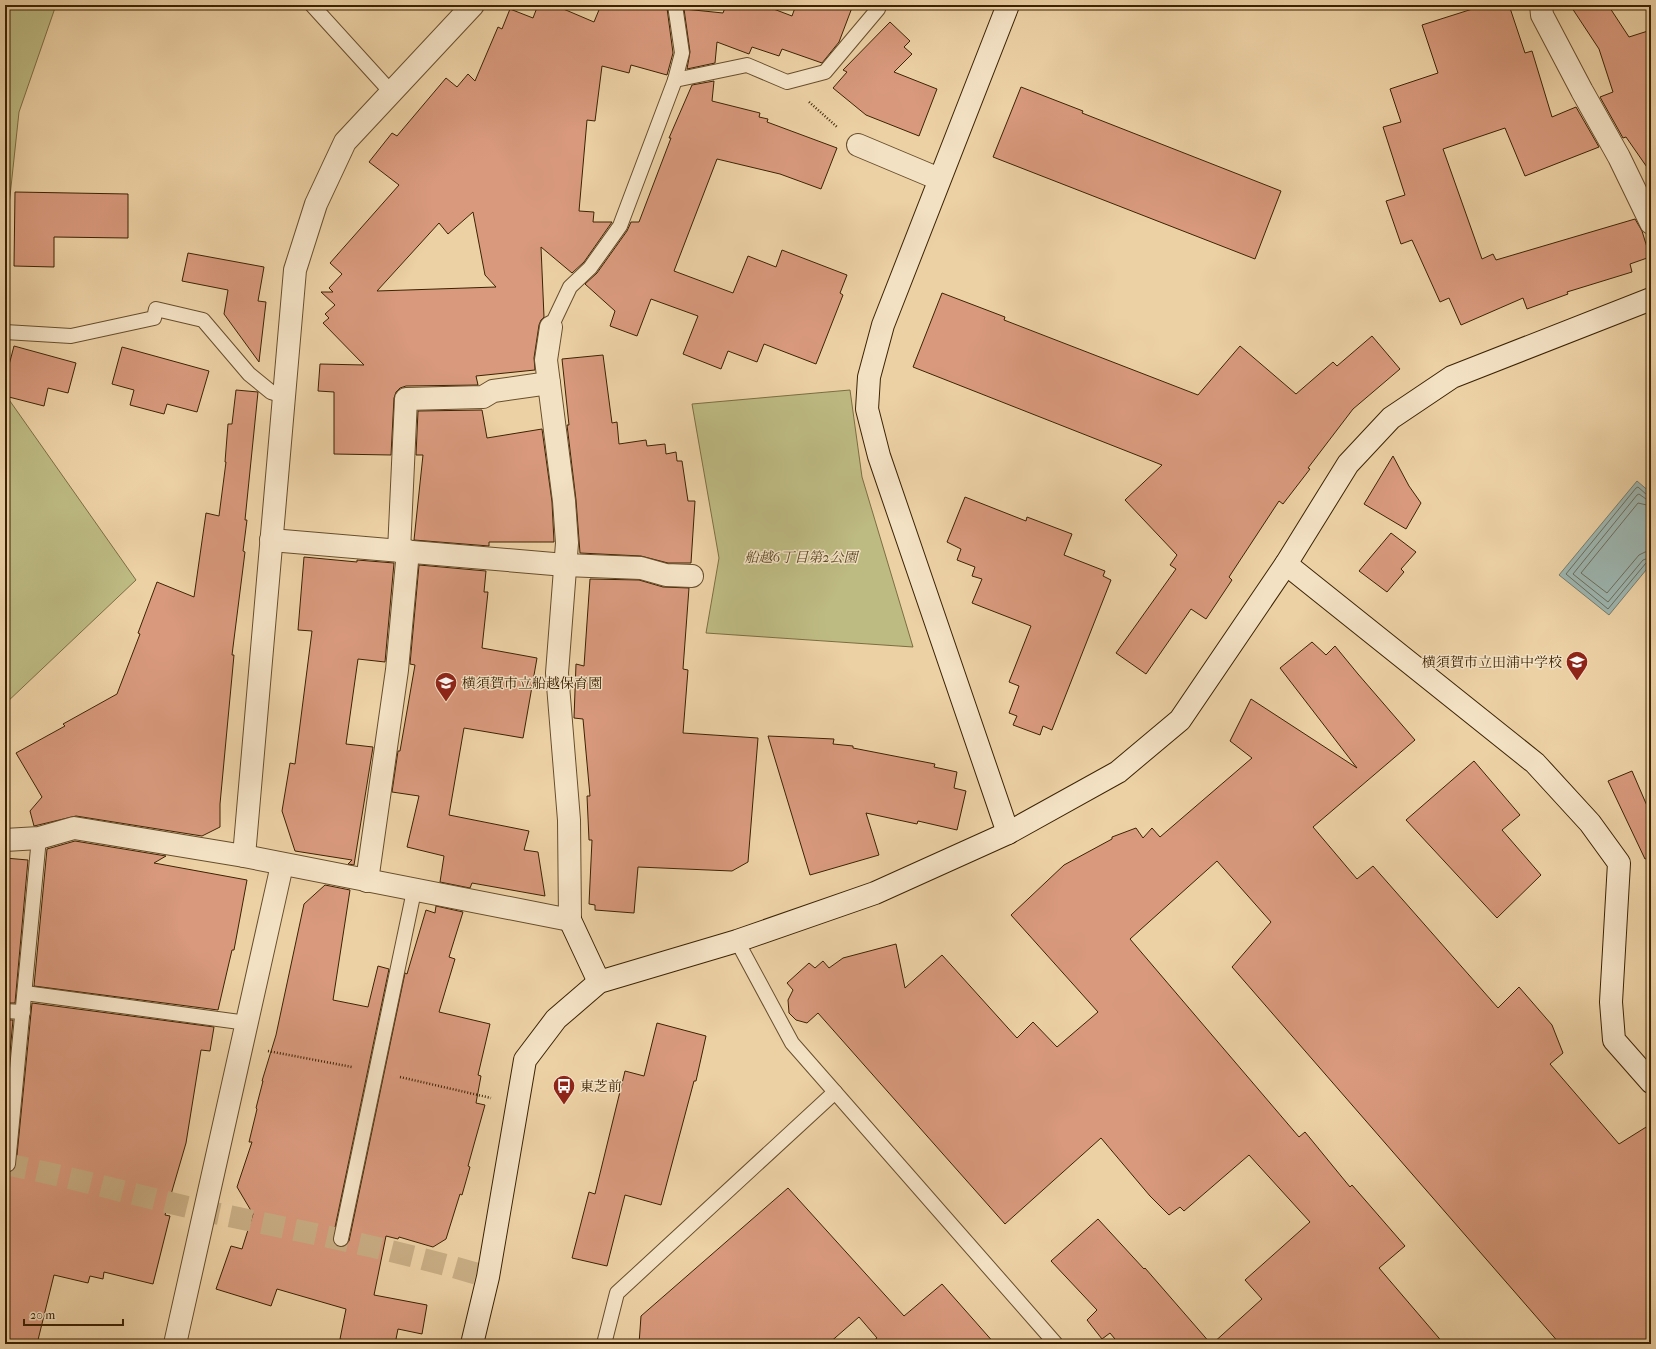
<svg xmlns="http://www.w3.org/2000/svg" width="1656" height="1349" font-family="'IM FELL French Canon','Noto Serif JP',serif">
  <rect width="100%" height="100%" fill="#ecd1a5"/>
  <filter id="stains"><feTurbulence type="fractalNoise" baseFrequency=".005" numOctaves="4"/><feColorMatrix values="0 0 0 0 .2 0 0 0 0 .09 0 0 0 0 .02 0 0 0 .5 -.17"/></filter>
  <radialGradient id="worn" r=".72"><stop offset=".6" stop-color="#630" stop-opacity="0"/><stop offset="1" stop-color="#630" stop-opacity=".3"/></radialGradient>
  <g fill="#bdba82" stroke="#7c6e42">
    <path d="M5 5H56L19 112 5 243Z"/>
    <path d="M850 390 862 477 913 647 706 633 719 558 692 404Z"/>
    <path d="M5 394 136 580 5 704Z"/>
  </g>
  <path fill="#9cb5b0" stroke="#767b6b" d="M1637 481 1651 493V564L1609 615 1559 575Z"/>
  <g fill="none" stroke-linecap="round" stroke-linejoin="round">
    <g stroke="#6c6c5a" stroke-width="1">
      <path d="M1651 495H1647L1638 487 1636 488 1566 574 1608 609 1646 563 1651 562"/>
      <path d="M1651 500 1646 499 1639 494 1637 495 1573 574 1608 602 1643 560 1651 557"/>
      <path d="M1651 506 1638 503 1581 573 1607 593 1639 555 1645 552 1651 551"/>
    </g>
  </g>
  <g fill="#d8997c" stroke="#3c2303" fill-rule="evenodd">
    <path d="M538 5H554L594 22 601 5H643L667 8 673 53 667 75 631 65 629 73 602 66 595 121 587 120 579 211 594 212 593 222H612L584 262 572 273 541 247 544 317 541 320 539 325 534 358 535 370 476 376 478 385 406 386 400 388 396 392 394 398 391 455 334 454V392L318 391 320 364 364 365 323 323 329 318 325 314 335 305 321 292H333L329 288 342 274 330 263 399 185 369 162 392 133 397 136 446 78 457 87 468 74 475 81 498 27 502 29 510 9 533 18ZM473 212 485 275 496 287 377 291 439 223 448 234Z"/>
    <path d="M726 5H763L792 16 796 5H853L839 42 822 63 782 49 779 56 752 47 749 54 717 42 715 63 687 69 690 52 684 9 723 13Z"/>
    <path d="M1485 5H1509L1525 53 1532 51 1552 117 1576 107 1599 147 1525 176 1505 128 1443 149 1482 259 1493 254 1496 260 1635 219 1642 231 1650 257 1630 264 1632 272 1567 292 1568 294 1527 309 1523 298 1461 325 1449 298 1440 302 1412 240 1401 244 1386 201 1405 195 1383 127 1401 122 1390 89 1438 73 1422 25Z"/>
    <path d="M1570 5H1608L1629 37 1651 30V173L1626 137 1623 138 1600 97 1613 92 1599 49Z"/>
    <path d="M890 22 910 41 904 47 912 54 894 72 937 89 919 136 866 115 833 88 847 72 843 70Z"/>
    <path d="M714 81 712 101 760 113 759 117 768 119 767 122 837 148 821 189 780 174 717 159 674 271 733 293 748 256 776 267 782 250 847 275 840 293 843 295 816 364 764 344 757 362 728 351 721 369 683 354 698 316 651 299 637 336 610 326 615 311 585 284 597 273 627 231 631 222H639L671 138H669L692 85Z"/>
    <path d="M1021 87 1083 111 1082 113 1281 191 1255 259 993 157Z"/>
    <path d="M15 192 128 194V238L54 237V267L14 266Z"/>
    <path d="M188 253 264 267 258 301 266 302 259 362 224 314 228 290 182 281Z"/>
    <path d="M942 293 1005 317 1004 320 1198 395 1240 346 1296 394 1333 362 1337 366 1372 336 1400 369 1353 409 1308 468 1310 469 1283 504 1279 501 1229 577 1232 580 1206 619 1191 609 1146 674 1116 653 1176 569 1170 565 1177 555 1125 500 1162 465 913 367Z"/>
    <path d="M14 346 76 363 68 393 48 388 44 406 5 396V363L9 365Z"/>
    <path d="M122 347 209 371 197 412 167 404 164 414 130 405 134 390 112 384Z"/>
    <path d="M603 355 612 423 617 422 619 444 646 440 647 446 665 444 666 454 676 452 677 461H682L688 501H695L691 563H668L641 556 580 553 576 500 567 425H569L562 359Z"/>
    <path d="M236 390 258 392 245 520H247L243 551 245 552 232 655H234L220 804V827L202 836 76 816 34 826 30 811 42 797 16 753 65 726 63 724 117 694 140 634 138 633 157 582 194 597 206 513 219 516 226 462H225L228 424H232Z"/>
    <path d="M482 410 487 438 542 429 552 502 554 542H489V546L414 540 423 455H416L418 411Z"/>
    <path d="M1393 456 1409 486 1421 503 1406 529 1364 504Z"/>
    <path d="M965 497 1026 521 1027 517 1072 534 1064 555 1105 571 1103 576 1111 580 1052 730 1043 726 1040 735 1013 725 1017 716 1009 713 1019 686 1009 682 1031 626 972 603 982 579 972 576 975 567 957 560 961 549 947 542Z"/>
    <path d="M1391 533 1416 552 1401 569 1404 572 1387 592 1359 571Z"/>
    <path d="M304 557 357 562V560L394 563 385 662 358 659 346 744 373 747 354 865 348 864 352 860 295 851 282 811 290 763 295 764 312 631 298 630Z"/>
    <path d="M419 565 486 571 484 592H488L482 648 537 658 523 738 464 728 449 815 529 831 524 850 538 852 545 896 472 883 470 888 440 882 444 856 407 847 419 796 392 792 398 751H400L415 665 410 664Z"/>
    <path d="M590 579 639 580 663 587 689 588 683 669 688 670 683 733 758 738 748 862 732 871 638 867 634 913 595 910V905L589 904 592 840H589L587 796H590L583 719 574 718 576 664 584 666Z"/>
    <path d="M1312 642 1326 655 1335 646 1358 674 1415 740 1313 827 1357 879 1373 866 1498 1008 1519 987 1552 1025 1563 1053 1550 1064 1619 1144 1651 1124V1344H1560L1232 967 1271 922 1217 861 1130 939 1299 1137 1305 1132 1350 1187 1352 1185 1405 1246 1379 1268 1444 1344H1212L1262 1299 1245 1280 1310 1222 1249 1155 1184 1211 1180 1207 1169 1215 1150 1196 1101 1138 1005 1224 818 1013 807 1023 796 1020 789 1013 788 1000 793 990 787 983 809 963 815 968 823 961 829 968 843 958 896 944 905 988 942 955 1017 1038 1033 1022 1057 1047 1098 1012 1011 915 1064 865 1112 839V837L1136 828 1143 838 1152 828 1160 837 1252 758 1230 741 1251 699 1357 768 1280 668Z"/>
    <path d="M768 736 834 739 833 744 853 746V748L935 764 934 767 957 772 954 788 966 791 957 830 918 821 917 824 866 813 879 855 810 875Z"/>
    <path d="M1474 761 1520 815 1502 830 1541 875 1497 918 1406 820Z"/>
    <path d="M1632 771 1651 815V857L1645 859 1608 781Z"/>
    <path d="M75 841 166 856 154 863 247 880 234 950H232L218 1010 34 986 47 849Z"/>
    <path d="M5 858 28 860 15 1003H5Z"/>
    <path d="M325 885 350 890 333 1000 368 1007 378 966 389 969 333 1237V1242L336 1246 344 1247 349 1241 405 973 407 974 426 910 435 913 436 906 463 912 449 957 455 959 439 1012 490 1024 478 1075 481 1076 476 1103 485 1105 468 1166 470 1167 462 1195 460 1194 446 1239 433 1247 399 1237 398 1239 386 1236 374 1295 427 1305 422 1334 398 1329 395 1344H365L340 1339 346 1309 277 1289 271 1306 216 1289 231 1246 242 1249 253 1214 237 1187 252 1142H249L257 1109 256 1108 263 1081H262L276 1035 304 904Z"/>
    <path d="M32 1003 214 1027 210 1051 201 1050 186 1143 165 1215 170 1216 153 1284 104 1272 103 1279 90 1276 88 1283 54 1275 37 1344H5V1172H12L16 1165Z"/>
    <path d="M5 1020H13L5 1106Z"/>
    <path d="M657 1023 706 1036 696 1081H694L661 1205 625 1195 607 1266 572 1258 589 1192 595 1194 625 1071 644 1076Z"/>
    <path d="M788 1188 904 1316 942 1284 995 1344H869L877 1338 859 1317 828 1344H639L641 1316Z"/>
    <path d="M1098 1219 1144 1269 1145 1268 1211 1344H1119L1110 1333 1102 1339 1087 1320 1097 1310 1051 1261Z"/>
  </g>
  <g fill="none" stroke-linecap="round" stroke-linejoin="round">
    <path stroke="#c9ae85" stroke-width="22" stroke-dasharray="22 11" stroke-linecap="butt" d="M5 1164C72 1177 138 1196 205 1211 300 1231 395 1249 488 1277"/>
    <g stroke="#684e2c" stroke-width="16">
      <g id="lane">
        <path d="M312 5 391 92"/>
        <path d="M675 80 747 65 787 82 825 72 878 9 879 5"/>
        <path d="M551 327 570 287 590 268 620 226 675 80 682 53 675 5"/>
        <path d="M5 332 71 336 154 318 156 309 203 320 249 374 271 392 284 396"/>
        <path d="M737 941 792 1043 1056 1344"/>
        <path d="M25 993 247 1023"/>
        <path d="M5 1011 23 1012"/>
        <path d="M8 1164 39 838"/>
        <path d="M341 1239 414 891"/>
        <path d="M604 1344 617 1293 835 1092"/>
      </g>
    </g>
    <g stroke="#684e2c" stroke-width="24">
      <g id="street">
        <path d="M1541 5 1542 15 1582 91 1619 157 1651 223"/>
        <path d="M858 145 939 179"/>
        <path d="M271 540 565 565 641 568 666 575 692 576"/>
        <path d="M399 551 406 399 483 397 493 391 549 383"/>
        <path d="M5 840 39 838 74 828 244 856 570 920 569 820 557 673 567 543 564 501 546 360 551 327"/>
        <path d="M244 856 295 270 316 204 345 142 473 5"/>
        <path d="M367 881 397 670 408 551"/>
        <path d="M175 1344 282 865"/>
      </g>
    </g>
    <g stroke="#3c2303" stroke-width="24">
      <g id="secondary">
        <path d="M1008 5 883 325 869 377 867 409 879 456 1008 833"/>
        <path d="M1286 564 1535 763 1590 823 1619 863 1611 1002 1614 1040 1651 1082"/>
        <path d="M570 920 599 982"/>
        <path d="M472 1344 488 1277 525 1060 556 1019 599 982 737 941 875 893 1008 833 1118 772 1180 720 1286 564 1348 464 1391 418 1452 377 1651 299"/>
      </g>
    </g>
    <g stroke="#3c2303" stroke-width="2.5" stroke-dasharray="1 2" stroke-linecap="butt">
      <path d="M809 102 837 127"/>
      <path d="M268 1051 352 1067"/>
      <path d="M400 1077 491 1098"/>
    </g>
    <use href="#lane" stroke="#f3e1c4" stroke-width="14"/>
    <use href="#street" stroke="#f3e1c4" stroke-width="22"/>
    <use href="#secondary" stroke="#f3e1c4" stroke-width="22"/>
  </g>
  <defs>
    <g id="school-pin" transform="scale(1.15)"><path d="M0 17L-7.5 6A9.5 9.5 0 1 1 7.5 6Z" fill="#8f2418" stroke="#f3e1c4"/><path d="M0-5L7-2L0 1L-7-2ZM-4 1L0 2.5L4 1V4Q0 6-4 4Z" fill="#fff"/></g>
    <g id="bus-pin" transform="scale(1.15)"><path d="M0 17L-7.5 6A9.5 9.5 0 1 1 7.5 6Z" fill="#8f2418" stroke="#f3e1c4"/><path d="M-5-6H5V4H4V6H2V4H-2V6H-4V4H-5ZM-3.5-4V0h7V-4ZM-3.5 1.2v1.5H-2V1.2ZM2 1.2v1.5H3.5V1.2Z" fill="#fff"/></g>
  </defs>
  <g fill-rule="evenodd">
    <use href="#school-pin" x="1577" y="662"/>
    <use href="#school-pin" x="446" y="683"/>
    <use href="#bus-pin" x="564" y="1086"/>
  </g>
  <g text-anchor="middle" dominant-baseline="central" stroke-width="3" stroke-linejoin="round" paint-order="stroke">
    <g font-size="14" font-style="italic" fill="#5c4923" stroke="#f3e1c4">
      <text x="801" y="557">船越6丁目第2公園</text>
    </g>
    <g font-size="14" fill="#3c2303" stroke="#f3e1c4" text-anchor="start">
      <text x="1562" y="662" text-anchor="end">横須賀市立田浦中学校</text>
      <text x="462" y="683">横須賀市立船越保育園</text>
      <text x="580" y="1086">東芝前</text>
    </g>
  </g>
  <rect width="1656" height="1349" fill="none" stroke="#ecd1a5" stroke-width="20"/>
  <rect x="6" y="6" width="1644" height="1337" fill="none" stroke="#3c2303" stroke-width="2"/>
  <rect x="10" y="10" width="1636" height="1329" fill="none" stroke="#3c2303"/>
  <path d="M24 1319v6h99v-6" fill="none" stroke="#3c2303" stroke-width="2"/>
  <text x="30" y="1319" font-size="12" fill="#3c2303" stroke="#f3e1c4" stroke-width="3" paint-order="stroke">20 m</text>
  <rect width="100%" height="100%" filter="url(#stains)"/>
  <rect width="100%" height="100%" fill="url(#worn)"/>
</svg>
